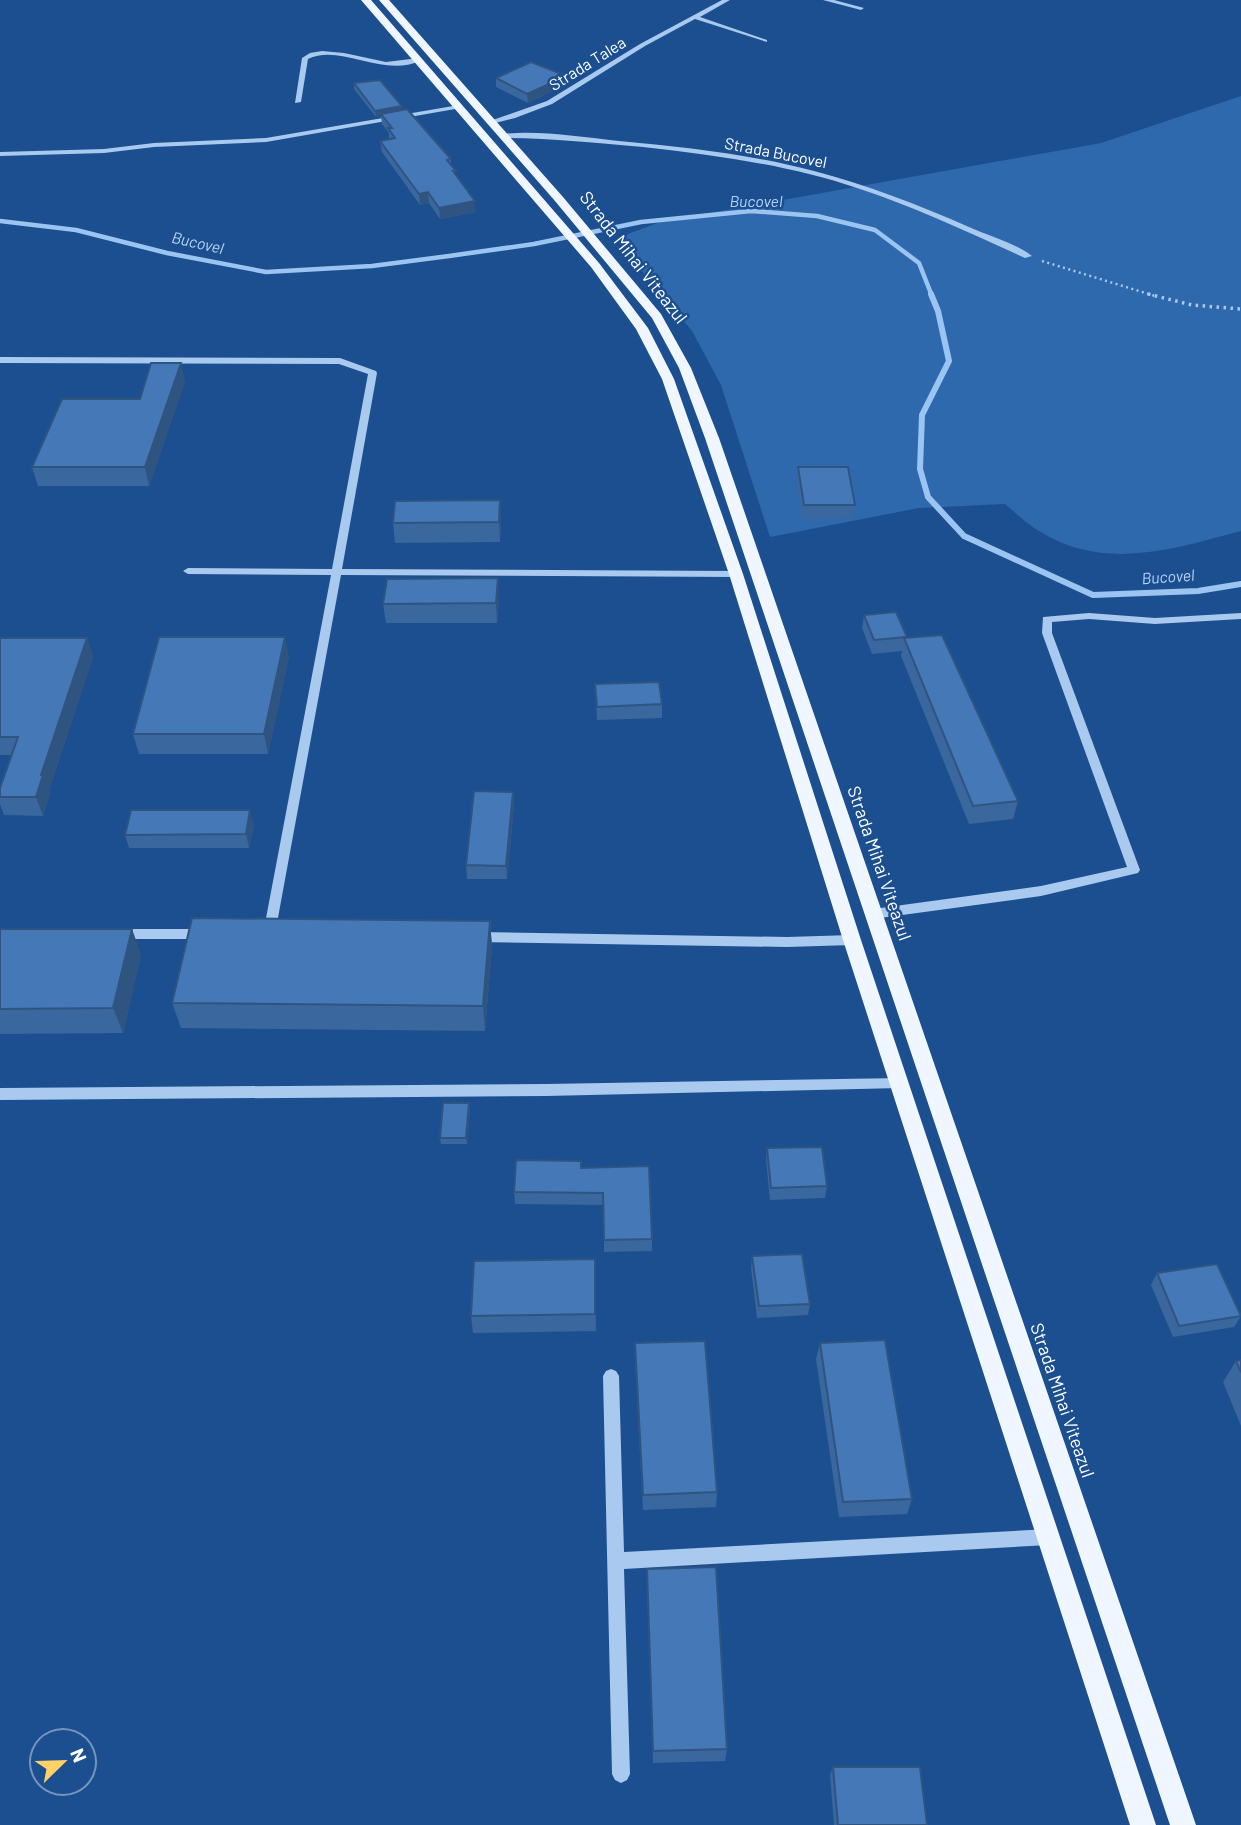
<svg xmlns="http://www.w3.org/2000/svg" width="1241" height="1825" font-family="Barlow,sans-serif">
  <rect width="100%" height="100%" fill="#1b4f8f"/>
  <path fill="#2e69ad" d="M1241 96V531C1173 549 1104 572 1039 531 1027 524 1016 513 1005 504L919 508 770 537 721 385 692 331 620 245 628 234 660 222 1101 143Z"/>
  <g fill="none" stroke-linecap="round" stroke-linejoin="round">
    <path stroke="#9cc4f0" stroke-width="4.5" d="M0 221 76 230 167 253 266 272 372 266 449 256 534 244 641 222 751 211 817 216 875 230 919 263 932 296"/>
    <path stroke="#9cc4f0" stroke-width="6" d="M931 294 938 311 949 361 922 415 920 469 928 497 964 536 1093 595 1198 591 1241 584"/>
    <path stroke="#a9c9ee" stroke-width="2.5" stroke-dasharray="2 3.5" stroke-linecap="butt" d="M1042 261 1155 296"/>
    <path stroke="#a9c9ee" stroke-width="3.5" stroke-dasharray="2.5 4.5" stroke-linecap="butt" d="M1148 294 1192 305 1241 309"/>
    <g fill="#a9c9ee" fill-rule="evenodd">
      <path d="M722 0H730L700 17 767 40V42L695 19 645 46 552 104 515 118 491 124 487 122 547 101 640 44Z"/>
      <path d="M823 0H834L864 8 861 10Z"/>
      <path d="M322 51 344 53 386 62 419 58 422 60C383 79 341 43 308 59L301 102 295 103 302 58 310 53Z"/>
      <path d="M459 105 463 107 461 108 266 142 154 147 104 153 0 156V152L104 149 154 143 266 138Z"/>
      <path d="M501 134C539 130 581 137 619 141 684 147 750 154 814 171 867 185 919 205 969 227 989 236 1015 243 1032 256L1025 258C970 233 915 207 857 188 788 165 715 155 643 147 596 143 550 138 504 138L500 136Z"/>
      <path d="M0 357 340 358 376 371 377 373 342 569 736 571 741 574 736 577 341 575 275 934 273 937H265L263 934 331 575 188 574 183 571 188 568 332 569 368 374 339 364 0 363Z"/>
      <path d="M1089 613 1155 618 1241 613V619L1155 624 1089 619 1052 622V633L1140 870 1138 873 1041 896 873 919 869 917 867 914 869 911 873 909 1041 886 1127 867 1042 633 1043 617Z"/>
      <path d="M118 929H204L208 931 210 934 208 937 204 939H118L114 937 112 934 114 931Z"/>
      <path d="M475 932 787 937 852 935 856 937 858 940 856 943 852 945 787 947 475 942 471 940 469 937 471 934Z"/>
      <path d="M901 1078 906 1079 908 1083 906 1087 901 1088 546 1096 0 1100V1088L546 1084Z"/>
      <path d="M611 1369 616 1371 619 1376 624 1552 1049 1529 1055 1531 1057 1537 1055 1543 1049 1545 624 1569 630 1774 627 1780 621 1783 615 1780 612 1774 603 1376 606 1371Z"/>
    </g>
    <g fill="#f0f6ff" fill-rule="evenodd">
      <path d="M361 0H371L599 263 648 328 674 379 743 574 861 940 1156 1825H1130L843 940 729 574 662 379 636 329 591 267Z"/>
      <path d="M379 0H389L563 197 661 314 691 368 719 438 1196 1825H1170L705 438 679 368 652 318 555 201Z"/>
    </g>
  </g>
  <g fill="#3a679d">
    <path d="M567 76V84L528 103 496 87V78Z"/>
    <path d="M354 83 402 110 451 159V165L456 176 476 212 440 219 429 203 420 205 382 152 380 141 389 139V133L382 124 381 116 376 117 354 89Z"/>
    <path d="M185 381 149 486H38L32 467 140 399Z"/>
    <path d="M798 467 855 505 853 518 802 519 796 480Z"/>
    <path d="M501 519 500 542 395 543 393 523Z"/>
    <path d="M499 598 497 623H386L383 604Z"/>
    <path d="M864 615 907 637 1018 801 1013 819 969 824 901 656 902 651 872 654 862 628Z"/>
    <path d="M0 638H87L93 657 49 790 50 793 43 816 4 815 0 804V788L12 755H0Z"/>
    <path d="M289 656 268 754H139L133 734Z"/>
    <path d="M595 684 662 704V718L597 720Z"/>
    <path d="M513 792 514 805 507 879H467L466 865Z"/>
    <path d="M254 824 249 848H129L125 835Z"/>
    <path d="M490 921 492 947 485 1031 181 1028 172 1003Z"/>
    <path d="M0 929 141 954 123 1033 0 1034Z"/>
    <path d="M469 1103 470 1109 467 1144H441L440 1138Z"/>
    <path d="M767 1148 827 1186 825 1198 770 1200 766 1160Z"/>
    <path d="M581 1168 652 1239V1251L604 1252V1205L515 1204 514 1192Z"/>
    <path d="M752 1256 810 1304 808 1315 757 1318 751 1268Z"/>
    <path d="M595 1259 596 1331 473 1333 471 1316Z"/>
    <path d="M1157 1273 1241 1316 1234 1327 1173 1337 1151 1285Z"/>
    <path d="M635 1343 717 1492 716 1507 643 1510 635 1360Z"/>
    <path d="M820 1343 912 1499 907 1514 839 1517 816 1359Z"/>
    <path d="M1241 1360V1426L1223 1382 1236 1361Z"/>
    <path d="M647 1569 727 1749 725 1761 653 1763 647 1583Z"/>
    <path d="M833 1767 927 1825H834L830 1775Z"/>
  </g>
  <g fill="#305480">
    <path d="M567 76V84L528 103 527 94Z"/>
    <path d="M402 106V112L381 114V116L376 117 375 111Z"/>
    <path d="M428 192 429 203 420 205 419 194Z"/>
    <path d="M475 201 476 212 440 219 439 208Z"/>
    <path d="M181 363 185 381 149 486 145 467Z"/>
    <path d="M500 500 501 519 500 542 499 522Z"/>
    <path d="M498 578 499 598 497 623 496 603Z"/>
    <path d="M285 637 289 656 268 754 264 734Z"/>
    <path d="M87 638 93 657 49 790 50 793 43 816 36 797 41 775Z"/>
    <path d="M513 792 514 805 507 879 506 866Z"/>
    <path d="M250 810 254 824 249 848 246 834Z"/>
    <path d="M490 921 492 947 485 1031 483 1006Z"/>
    <path d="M132 929 141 954 123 1033 113 1008Z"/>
    <path d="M469 1103 470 1109 467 1144 466 1138Z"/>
  </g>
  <g fill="#4478b7" stroke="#305480" stroke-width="2">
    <path d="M531 62 567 76 527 94 496 78Z"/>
    <path d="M380 80 402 106 375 111 354 83Z"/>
    <path d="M407 109 451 159 447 160 456 171H453L475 201 439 208 428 192 419 194 380 141 395 138 388 128H392L381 114Z"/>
    <path d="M151 363H181L145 467H32L62 399H140Z"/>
    <path d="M798 467H848L855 505H804Z"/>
    <path d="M500 500 499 522 393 523 395 501Z"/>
    <path d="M498 578 496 603 383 604 387 579Z"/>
    <path d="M896 612 907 637 874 640 864 615Z"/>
    <path d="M942 635 1018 801 973 806 904 638Z"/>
    <path d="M159 637H285L264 734H133Z"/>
    <path d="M0 638H87L41 775H43L36 797H0V788L18 737H0Z"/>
    <path d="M659 682 662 704 597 707 595 684Z"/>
    <path d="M474 791 513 792 506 866 466 865Z"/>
    <path d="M131 810H250L246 834 125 835Z"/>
    <path d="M192 918 490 921 483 1006 172 1003Z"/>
    <path d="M0 929H132L113 1008 0 1009Z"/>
    <path d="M443 1103H469L466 1138H440Z"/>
    <path d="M822 1147 827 1186 771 1188 767 1148Z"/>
    <path d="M516 1160 581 1161V1168L649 1166 652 1239 604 1240 603 1193 514 1192Z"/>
    <path d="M802 1254 810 1304 759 1306 752 1256Z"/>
    <path d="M595 1259V1314L471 1316 474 1261Z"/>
    <path d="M1217 1264 1241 1316 1179 1326 1157 1273Z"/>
    <path d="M885 1340 912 1499 843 1502 820 1343Z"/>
    <path d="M705 1341 717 1492 643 1495 635 1343Z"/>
    <path d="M1241 1360V1372L1236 1361Z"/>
    <path d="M716 1567 727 1749 653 1751 647 1569Z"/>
    <path d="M833 1767H920L927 1825H838Z"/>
  </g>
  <g text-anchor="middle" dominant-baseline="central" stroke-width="5" stroke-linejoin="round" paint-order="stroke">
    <g font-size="16" fill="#fff" stroke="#1b4f8f">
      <text transform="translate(587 63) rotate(-32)">Strada Talea</text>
      <text transform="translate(776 152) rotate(11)">Strada Bucovel</text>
    </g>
    <g font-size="16" font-style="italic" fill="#b5d3f5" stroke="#1b4f8f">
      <text x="756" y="200">Bucovel</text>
      <text transform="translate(198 242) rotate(13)">Bucovel</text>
      <text transform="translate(1168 576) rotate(-4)">Bucovel</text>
    </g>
    <g font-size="18" fill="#fff" stroke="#1b4f8f">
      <text transform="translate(634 257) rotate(52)">Strada Mihai Viteazul</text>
      <text transform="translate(880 863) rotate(71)">Strada Mihai Viteazul</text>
      <text transform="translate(1063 1400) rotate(71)">Strada Mihai Viteazul</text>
    </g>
  </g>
  <g transform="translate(63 1762) rotate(67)"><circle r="33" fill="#1b4f8f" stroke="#7695bc" stroke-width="2"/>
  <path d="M0-5L12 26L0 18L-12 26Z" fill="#ffd166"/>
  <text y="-10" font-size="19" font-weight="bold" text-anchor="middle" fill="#ffffff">N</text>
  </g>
</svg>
